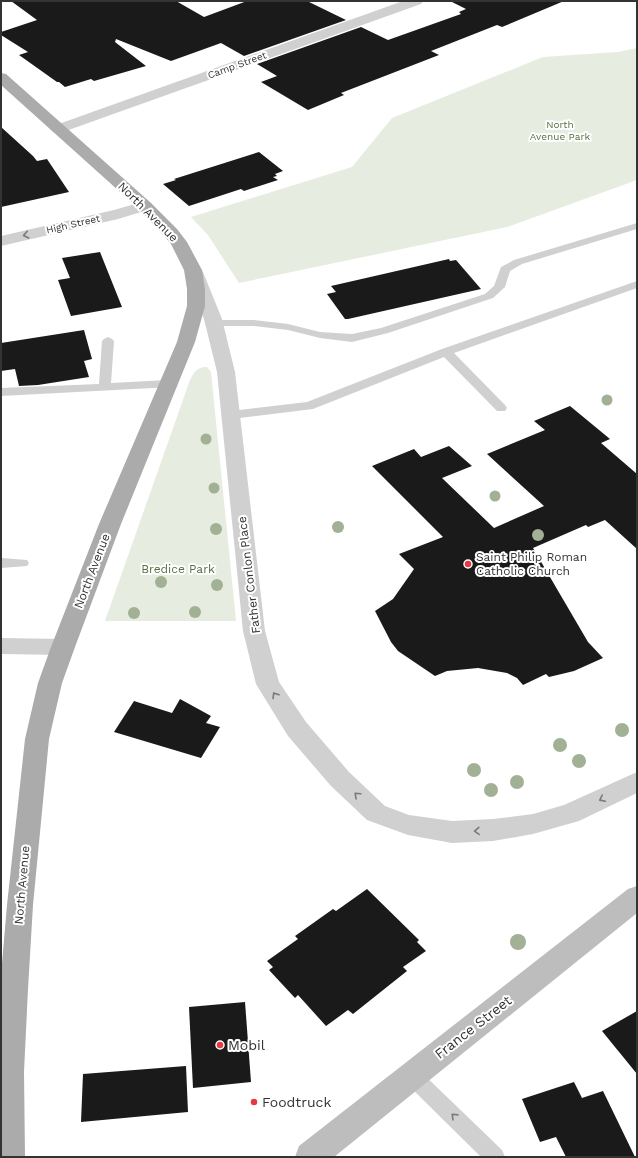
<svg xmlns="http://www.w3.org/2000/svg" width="638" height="1158" font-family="'Work Sans',sans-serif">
  <rect width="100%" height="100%" fill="#fff"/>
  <g fill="#e6ecdf">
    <path d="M637 48V180L507 227 239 283 208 235 191 217 352 167 392 118 543 57 618 52Z"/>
    <path d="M207 367 211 372 236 621H105L190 380C194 372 197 367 207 367Z"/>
  </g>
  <g fill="#1a1a1a">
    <path d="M11 1H176L204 17 247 1H307L346 20 244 56 221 43 171 61 116 39 115 42 146 66 94 81 91 79 65 87 59 82H57L19 55 28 52 1 35V32L37 20Z"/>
    <path d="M450 1H564L502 27 497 25 431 51 439 55 341 93 344 95 308 110 261 82 277 76 257 64 361 27 388 40 461 14 459 12 466 9Z"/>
    <path d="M1 127 33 156 37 161 47 159 69 192 1 207Z"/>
    <path d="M259 152 283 171 275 174 277 176 273 177 278 180 244 191 241 189 189 206 163 184 176 180 174 179Z"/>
    <path d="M100 252 122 307 71 316 58 280 70 278 62 258Z"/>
    <path d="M449 259 450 261 456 260 481 289 348 319H345L327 294 336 292 331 286Z"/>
    <path d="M84 330 92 359 84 361 89 377 38 385 19 386 15 369 1 371V343Z"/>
    <path d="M570 406 610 439 601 443 637 474V549L605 520 588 527 586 525 533 548 588 642 603 658 574 671 549 677 546 674 523 685 517 678 507 673 478 668 447 671 435 676 398 651 391 642 375 611 393 599 414 569 399 554 443 537 372 466 414 449 421 457 449 446 472 466 442 478 494 528 544 506 487 454 545 430 534 421Z"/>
    <path d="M180 699 211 716 206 723 220 727 201 758 114 732 134 701 172 713Z"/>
    <path d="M367 889 419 940 417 942 426 951 403 967 407 971 353 1014 348 1010 326 1026 298 995 295 998 269 970 273 967 267 961 298 939 295 936 333 909 336 911Z"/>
    <path d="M245 1002 251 1082 193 1088 189 1007Z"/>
    <path d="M637 1011V1074L602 1031Z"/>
    <path d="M186 1066 188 1112 81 1122 83 1074Z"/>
    <path d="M574 1082 582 1098 603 1091 635 1157H566L556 1137 540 1142 522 1099Z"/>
  </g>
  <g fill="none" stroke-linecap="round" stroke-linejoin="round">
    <g fill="#d0d0d0" fill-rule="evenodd">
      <path d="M637 223V229L522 264 510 271 505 287 493 298 388 333 352 342 320 338 288 330 254 326H214L210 325 208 323 210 321 214 320H254L288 324 320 332 352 334 381 328 485 294 494 286 501 267 514 260Z"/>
      <path d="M637 281V288L454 353 505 405 507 408 505 411H497L444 357 313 409 231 419 227 418 225 415 227 412 231 411 307 402 442 349Z"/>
      <path d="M108 337 112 339 114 341 111 383 168 380 172 381 174 384 172 387 1 396V388L99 384 102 341 104 339Z"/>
      <path d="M1 558 27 560 29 563 27 566 1 568Z"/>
      <path d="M412 1067 419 1070 502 1150 505 1157H481L405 1082 403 1076 405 1070Z"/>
    </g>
    <g fill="#d0d0d0" fill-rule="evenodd">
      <path d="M403 1H423L421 4 63 132 58 134 53 132 50 129 53 126Z"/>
      <path d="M145 201 151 203 153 206 151 209 118 219 1 246V236L114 210Z"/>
      <path d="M194 267 200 268 203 272 222 319 235 372 265 631 279 682 306 722 349 772 385 806 409 815 452 821 493 819 533 814 564 805 637 772V793L579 821 533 834 493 841 452 843 408 835 367 820 331 786 288 736 256 684 243 631 217 372 204 319 185 272 188 268Z"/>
      <path d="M1 638 63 639 71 641 75 647 71 653 63 655 1 654Z"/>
    </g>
    <path fill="#bdbdbd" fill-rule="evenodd" d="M637 886V913L334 1157H295L299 1146 628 889Z"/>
    <path fill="#ababab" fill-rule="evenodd" d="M1 73 6 74 151 203 177 229 187 242 202 270 205 289V306L195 342 121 524 75 647 62 683 49 739 33 905 28 989 24 1072 25 1157H1V975L7 905 25 739 38 683 51 647 99 524 177 342 187 306V289L184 270 171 244 165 237 139 209 1 85Z"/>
  </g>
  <g fill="#a2b095">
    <circle cx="607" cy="400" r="5.5"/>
    <circle cx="206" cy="439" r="5.5"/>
    <circle cx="214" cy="488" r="5.5"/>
    <circle cx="495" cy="496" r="5.5"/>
    <circle cx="338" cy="527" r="6"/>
    <circle cx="216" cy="529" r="6"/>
    <circle cx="538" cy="535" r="6"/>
    <circle cx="161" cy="582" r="6"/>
    <circle cx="217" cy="585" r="6"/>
    <circle cx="195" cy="612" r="6"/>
    <circle cx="134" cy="613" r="6"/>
    <circle cx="622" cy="730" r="7"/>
    <circle cx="560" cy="745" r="7"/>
    <circle cx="579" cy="761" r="7"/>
    <circle cx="474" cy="770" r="7"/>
    <circle cx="517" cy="782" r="7"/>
    <circle cx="491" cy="790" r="7"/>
    <circle cx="518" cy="942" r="8"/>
  </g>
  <defs><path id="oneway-chevron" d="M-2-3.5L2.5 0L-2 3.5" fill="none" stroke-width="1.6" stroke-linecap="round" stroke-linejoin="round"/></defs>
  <g stroke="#7a7a7a">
    <use href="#oneway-chevron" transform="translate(26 235) rotate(167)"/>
    <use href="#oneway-chevron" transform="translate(275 695) rotate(-122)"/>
    <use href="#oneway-chevron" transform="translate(357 795) rotate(-137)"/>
    <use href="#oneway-chevron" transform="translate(602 799) rotate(154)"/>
    <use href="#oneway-chevron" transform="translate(477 831) rotate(178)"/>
    <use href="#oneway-chevron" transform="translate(454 1116) rotate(-136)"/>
  </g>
  <g fill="#e63946" stroke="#fff" stroke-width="1.5">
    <circle cx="468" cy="564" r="4"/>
    <circle cx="220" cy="1045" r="4"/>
    <circle cx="254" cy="1102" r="4"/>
  </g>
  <g text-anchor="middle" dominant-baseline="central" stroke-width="4" stroke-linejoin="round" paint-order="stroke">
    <g font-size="10" fill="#333" stroke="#fff">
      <text transform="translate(237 65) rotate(-20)">Camp Street</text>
      <text transform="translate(73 224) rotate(-13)">High Street</text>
    </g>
    <g font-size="10" fill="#56703f" stroke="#fff">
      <text x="560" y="124">North<tspan x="560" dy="12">Avenue Park</tspan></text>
    </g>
    <g font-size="12" fill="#333" stroke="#fff">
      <text transform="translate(148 212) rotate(45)">North Avenue</text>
      <text transform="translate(92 571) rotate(-69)">North Avenue</text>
      <text transform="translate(249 575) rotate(-97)">Father Conlon Place</text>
      <text transform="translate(22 885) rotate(-85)">North Avenue</text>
    </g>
    <g font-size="12" fill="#333" stroke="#fff" text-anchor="start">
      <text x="476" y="557">Saint Philip Roman<tspan x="476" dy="14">Catholic Church</tspan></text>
    </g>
    <g font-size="12" fill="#56703f" stroke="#fff">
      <text x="178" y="569">Bredice Park</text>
    </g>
    <g font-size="14" fill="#333" stroke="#fff">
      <text transform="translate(473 1027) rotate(-38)">France Street</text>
    </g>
    <g font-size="14" fill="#333" stroke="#fff" text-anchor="start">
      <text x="228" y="1045">Mobil</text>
      <text x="262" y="1102">Foodtruck</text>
    </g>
  </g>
  <rect width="638" height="1158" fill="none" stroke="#333333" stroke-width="4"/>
</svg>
